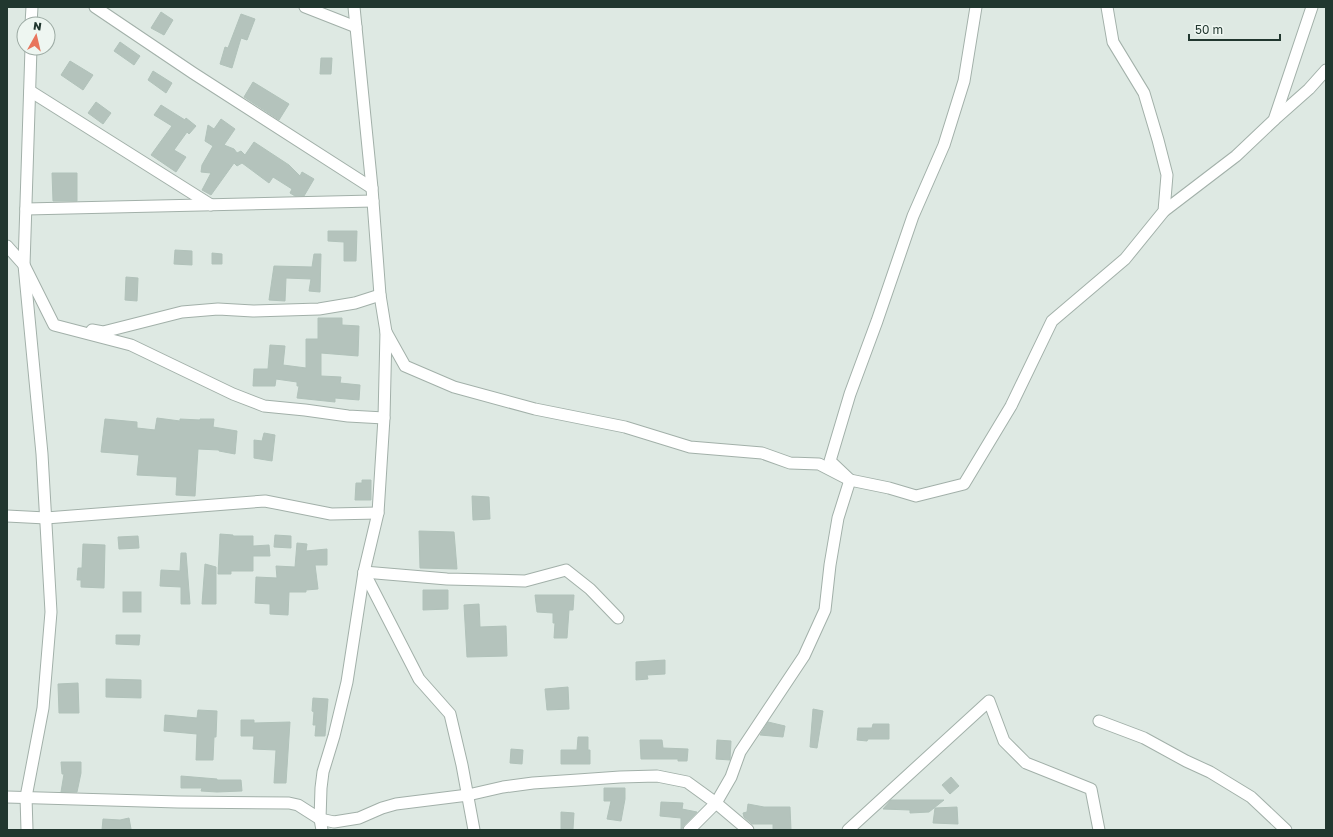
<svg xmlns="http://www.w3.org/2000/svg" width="1333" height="837" font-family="'Golos Text',sans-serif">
  <rect width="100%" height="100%" fill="#dee9e3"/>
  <g fill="#b4c3bc" stroke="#b1c2ba">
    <path d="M161 12 173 20 164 35 151 28Z"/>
    <path d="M241 14 255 19 247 40 241 38 232 68 220 64 225 47 228 48Z"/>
    <path d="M120 42 140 56 134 65 114 51Z"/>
    <path d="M321 58H332L331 74H320Z"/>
    <path d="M70 61 93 75 83 90 61 75Z"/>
    <path d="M153 71 172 83 166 93 148 80Z"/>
    <path d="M253 82 289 104 279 120 244 97Z"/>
    <path d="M96 102 111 113 103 124 88 113Z"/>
    <path d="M161 105 185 120 186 118 196 126 189 134 187 132 174 150 186 157 176 172 151 155 172 126 154 115Z"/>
    <path d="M221 119 235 129 224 145 234 149 237 153 241 151 245 155 254 142 289 165 300 176 302 172 314 179 304 196H295L290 193 292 189 273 177 269 183 242 163 237 166 234 163 211 195 202 190 211 173 201 172 202 165 213 146 205 141 208 125 214 129Z"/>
    <path d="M52 173H77V201H53Z"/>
    <path d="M328 231H357L356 261H344V242L328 241Z"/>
    <path d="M175 250 192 251V265L174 264Z"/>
    <path d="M212 253 222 254V264H212Z"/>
    <path d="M314 254H321L320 292 309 291 311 279 286 278 285 301 269 300 274 266 312 267Z"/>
    <path d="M126 277 138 278 137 301 125 300Z"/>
    <path d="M318 318H342V325L359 326 358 356 321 353V376L341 377 340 383 360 385 359 400 335 398V402L297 398 299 386H297V382L276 379 275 386H253L254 369H268L270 345 285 346 283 365 306 368V339H318Z"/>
    <path d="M157 418 180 421V419L200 420V419H214L213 427 237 431 235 454 219 451V450L198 449 195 496 176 495 177 477 137 475 139 455 101 452 105 419 137 422V428L155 430Z"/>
    <path d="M264 433 275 435 272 461 254 458V440L262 441Z"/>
    <path d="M362 480H371V500H355L356 483H362Z"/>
    <path d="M472 496 489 497 490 519 473 520Z"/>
    <path d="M419 531 454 532 457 569 420 568Z"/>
    <path d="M220 534 233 535V536H253V546L269 545 270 556H253V571H231V574H218Z"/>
    <path d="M275 535 291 536V548L274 547Z"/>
    <path d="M138 536 139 548 119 549 118 537Z"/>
    <path d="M297 543 307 544 306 551 327 549V565H315L318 589 306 590V592H289L288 615 270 614V604L255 603 256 577 277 578 276 566 295 567Z"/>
    <path d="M83 544 105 545 104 588 81 587V580H77L78 568H82Z"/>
    <path d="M181 553H186L190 604H181V587L160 586 161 570 180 571Z"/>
    <path d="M205 564 216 567V604H202Z"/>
    <path d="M423 590H448V609L423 610Z"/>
    <rect x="123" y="592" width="18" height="20"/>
    <path d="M535 595H574L573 610H569L567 638H554L555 623H553V613L537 612Z"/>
    <path d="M479 604 480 627 506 626 507 656 467 657 464 605Z"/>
    <path d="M116 635H140L139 645 116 644Z"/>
    <path d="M665 660V674L647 675 648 679 636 680V662Z"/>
    <path d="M106 679 141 680V698L106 697Z"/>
    <path d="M78 683 79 713H59L58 684Z"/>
    <path d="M568 687 569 709 547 710 545 689Z"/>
    <path d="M313 698 328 699 325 736H315L316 725H313L314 712 312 711Z"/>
    <path d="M813 709 823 711 817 748 810 747Z"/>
    <path d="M198 710 217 711 216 737H214L213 760H196L197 734 164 731 165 715 197 718Z"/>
    <path d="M241 720H254V723L290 722 286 783H274L276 750 253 749 254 736H241Z"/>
    <path d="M768 722 785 726 783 737 760 735Z"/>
    <path d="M873 724H889V739H868L867 741 857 740 858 728H872Z"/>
    <path d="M578 737H588V750H590V764H561V750H577Z"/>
    <path d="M640 740H662L663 748 688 749 687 761H678V759H641Z"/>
    <path d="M717 740 731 741 730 760 716 759Z"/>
    <path d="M511 749 523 750 522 764 510 763Z"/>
    <path d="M61 762H81V773L77 792H61L64 774H62Z"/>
    <path d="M181 776 217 779V780H241L242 791 217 792 201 791 202 788H181Z"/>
    <path d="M951 777 959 786 950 794 942 785Z"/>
    <path d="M604 788H625V799L621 821 607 819 611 801H604Z"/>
    <path d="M891 800H944L929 812 910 813V810L883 809Z"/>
    <path d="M661 802 683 803 682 809 697 812 684 825 681 830V818L660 816Z"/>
    <path d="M748 804 764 807H790L791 830H773V824H752L744 817 743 813 747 812Z"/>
    <path d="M957 807 958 824 933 823 935 808Z"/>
    <path d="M561 812 574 813 573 829H561Z"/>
    <path d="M129 818 131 829 124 830H102L103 819 120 820Z"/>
  </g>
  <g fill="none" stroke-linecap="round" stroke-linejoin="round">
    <g stroke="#a2b0a9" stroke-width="13">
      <g id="minor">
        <path d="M95 7 193 73 372 188"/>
        <path d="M305 7 356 27"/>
        <path d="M31 24 32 7"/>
        <path d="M30 91 211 205"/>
        <path d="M1274 120 1309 89 1326 70"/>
        <path d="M26 209 373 201"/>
        <path d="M1164 211 1236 156 1274 120 1312 7"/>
        <path d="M7 246 24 265 54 325 131 345 233 394 264 406 305 410 348 416 384 418"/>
        <path d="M92 330 103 332 182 312 218 309 253 311 319 309 355 303 380 295"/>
        <path d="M386 332 405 366 454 387 535 409 625 427 690 447 762 453 790 463 819 464 850 480 889 488 916 496 964 484 1011 406 1052 321 1125 259 1164 211 1167 175 1158 140 1144 93 1113 42 1107 7"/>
        <path d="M7 516 46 518 265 501 331 514 378 513"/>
        <path d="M364 572 419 679 450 714 462 765 474 830"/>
        <path d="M364 572 447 579 525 581 566 570 590 589 618 618"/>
        <path d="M1099 721 1144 738 1186 761 1210 772 1251 797 1286 830"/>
        <path d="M7 797 178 802 289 803 298 805 320 819 334 822 359 818 382 808 396 804 468 795 503 787 533 783 578 780 620 777 657 776 687 782 716 803 748 830"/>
        <path d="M27 830 26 797 43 708 51 612 42 454 24 265 31 48"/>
        <path d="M322 830 320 819 321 788 323 772 334 736 347 682 364 572 378 513 384 418 386 332 380 295 372 188 354 7"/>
        <path d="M689 830 716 803 731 777 740 752 804 656 825 610 830 565 838 518 850 480 830 461 850 394 877 321 913 216 944 145 964 81 976 7"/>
        <path d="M848 830 989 701 1004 741 1026 763 1091 789 1099 830"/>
      </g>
    </g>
    <use href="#minor" stroke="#fff" stroke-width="11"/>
  </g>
  <rect width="1333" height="837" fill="none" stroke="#21372f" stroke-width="16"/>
  <g transform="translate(36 36) rotate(8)"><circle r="19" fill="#eef6f1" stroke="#9caaa3"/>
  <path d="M0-3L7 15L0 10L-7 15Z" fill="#e8755d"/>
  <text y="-6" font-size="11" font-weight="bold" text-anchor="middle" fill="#21372f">N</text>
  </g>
  <path d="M1189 34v6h91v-6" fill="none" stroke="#21372f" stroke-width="2"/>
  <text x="1195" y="34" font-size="12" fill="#21372f" stroke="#eef6f1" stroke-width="3" paint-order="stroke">50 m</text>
</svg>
